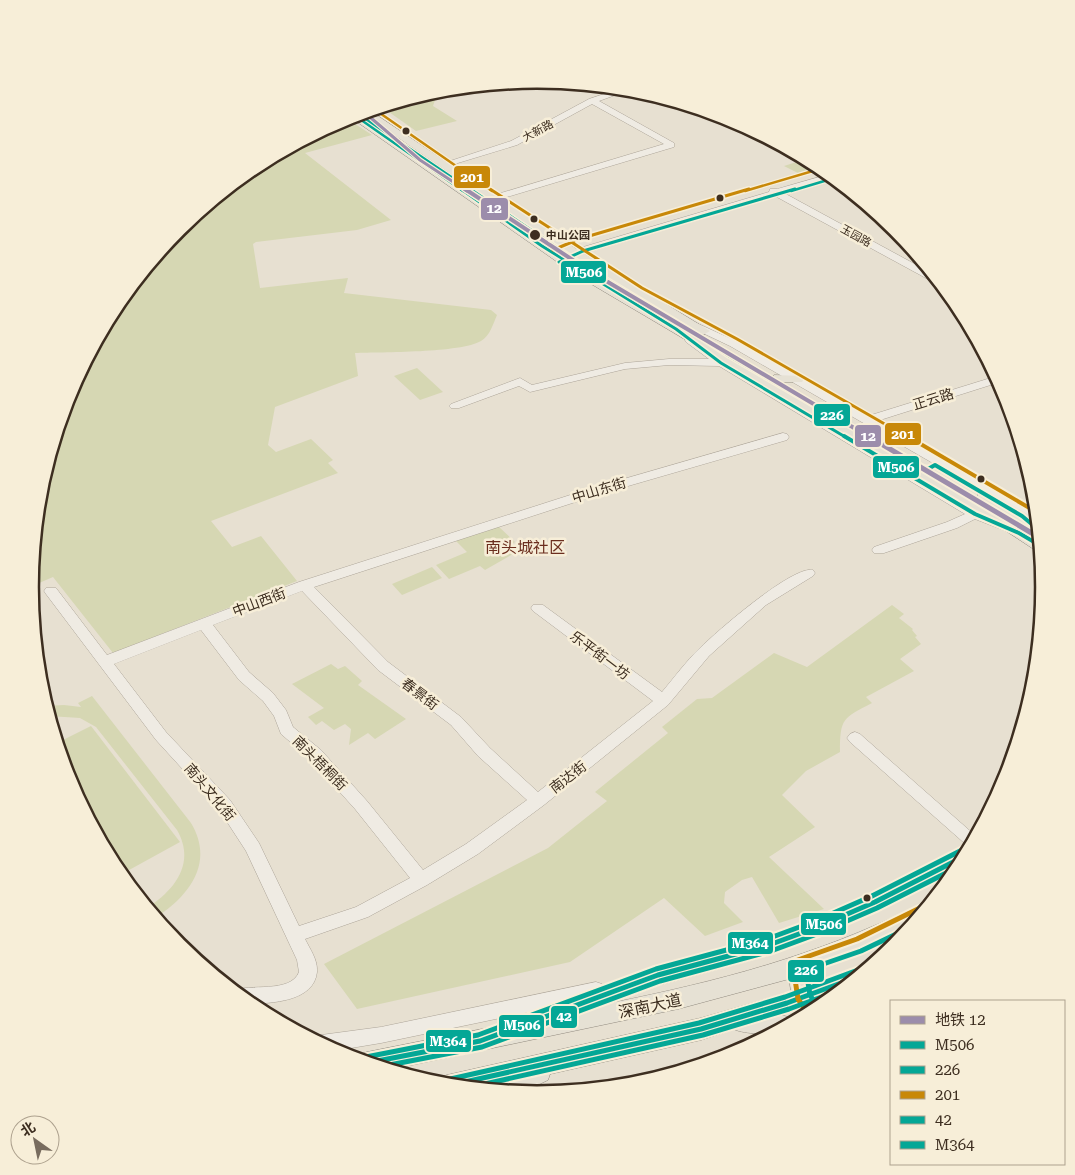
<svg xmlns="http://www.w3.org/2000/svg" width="1075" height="1175" font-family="'Roboto Serif','Noto Sans SC',serif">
  <rect width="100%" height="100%" fill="#e7e0d1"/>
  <g fill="#d6d7b3">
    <path d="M435 100 433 106 457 121 416 131 389 112Z"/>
    <path d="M346 118 372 135 305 153 391 220 357 230 256 242 253 244 260 288 348 278 344 293 491 310 497 315C493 324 490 336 481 341 461 353 381 352 355 353L358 376 275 407 268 445 276 452 311 439 333 460 328 463 338 473 211 521 232 547 261 536 297 581 113 653 53 577 30 587 40 488 69 393 116 305 179 228 256 165Z"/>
    <path d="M806 159 820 166 798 173 784 166Z"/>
    <path d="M417 368 443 392 420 400 394 376Z"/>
    <path d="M497 525 515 542 505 549 513 554 485 570 480 566 449 579 436 565 467 552 454 539Z"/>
    <path d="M432 567 442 578 402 595 392 584Z"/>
    <path d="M892 605 904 614 899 618 913 629 912 630 917 636 915 637 921 644 900 659 914 671 866 697 872 703C843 718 840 718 840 752L806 771 782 795 815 827 769 857 824 909 779 923 752 877 742 880 725 892 724 903 743 922 705 936 664 898 570 962 357 1009 324 964 548 848 607 801 595 792 668 733 662 727 697 699 712 698 774 653 807 667Z"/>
    <path d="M331 664 338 669 345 666 362 681 358 685 406 719 375 739 368 733 349 745 351 729 345 724 334 730 322 721 316 725 308 717 324 708 292 684Z"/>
    <path d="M92 696 191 823C215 863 189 896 155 918L147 908C175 890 196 863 177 830L96 727 80 718 49 716 46 706 64 705 81 707 78 703Z"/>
    <path d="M91 726 180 842 120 875 69 781 57 743Z"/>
  </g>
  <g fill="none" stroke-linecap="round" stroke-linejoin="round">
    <g stroke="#ada599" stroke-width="1">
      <g id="minor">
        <path d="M622 88 632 89 599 101 674 143V147L497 200H491V196L664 144 592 104 517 145 448 166 445 167 441 164 511 141 589 99Z"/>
        <path d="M370 111 373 112V116L356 121 352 118Z"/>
        <path d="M830 174 835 178 784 193 933 274 941 284 935 283 775 196 578 255 556 259 551 256 552 254 573 250 769 192 770 189H777Z"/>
        <path d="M692 321 738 342 868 416 997 376 1000 382 877 421 1031 508 1038 514 1039 525 1033 524 1021 514 730 346 688 326 687 324Z"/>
        <path d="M690 337 725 361 980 511 1011 524 1013 527 1006 531 975 519 957 528 884 553H874L872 550 874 547 947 522 965 514 719 366 669 365 625 369 530 392 519 386 459 408H451L449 406 451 404 520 378 532 385 625 363 669 359H709L686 342 685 340Z"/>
        <path d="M783 433 787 434 789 437 787 440 597 495 314 587 388 662 461 717 490 748 538 792 653 701 533 611 531 608 533 605H543L662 692C674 678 686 661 700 648 716 632 793 565 813 570L815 573 813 576 766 605 709 656 668 705 544 805 478 854 427 885 368 917 305 939C310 949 318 960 317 972 314 1002 271 1003 249 1004L232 991C250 983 290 994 299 972L297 960 246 851 218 808 156 740 46 594 44 591 46 588H56L107 655 299 582 589 489ZM302 591 378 670 451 725 478 756 527 800 466 844 423 870 367 801 321 750 293 727 286 710 273 693 249 672 213 625ZM201 630 239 680 263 701 274 716 281 734 309 758 355 809 410 878 356 907 299 926 259 843 230 800 166 732 114 664Z"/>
        <path d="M855 732 860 734 977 837 971 849 850 742 847 738 850 734Z"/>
        <path d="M596 982 602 984 605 990 602 996 596 998 381 1043 333 1051 313 1040 321 1035 381 1027Z"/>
      </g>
    </g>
    <g stroke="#928b80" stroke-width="1">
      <g id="major">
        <path d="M359 114 586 269 772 378 774 375 802 376 804 379 802 382H780L977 498 978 493H990L1038 520 1039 532 1001 513 1040 538 1041 551 1035 550 977 512 576 275 350 117Z"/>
        <path d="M375 114 578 250 710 331 703 335 698 334 570 256 371 119 370 117 371 115Z"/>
        <path d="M967 846 971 848 960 869 883 908 823 935 769 955 659 985 611 1003C720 981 815 956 915 907L923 905 929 907 909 931 851 957 811 971 813 983 860 966 868 969 838 994 820 1001 823 1006 804 1018 799 1009 781 1015 795 1019 796 1022C789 1026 782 1031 774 1034 769 1035 739 1033 734 1029L701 1040 550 1074 548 1080 521 1093 435 1084 438 1078 447 1075 701 1018 787 993 791 991 789 979 678 1009 388 1070 356 1060 358 1055 367 1052 522 1021 526 1014 658 965 768 936 807 921 867 896Z"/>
      </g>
    </g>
    <use href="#minor" fill="#efebe3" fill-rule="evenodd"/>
    <use href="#major" fill="#e6e1d4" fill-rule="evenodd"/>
    <g stroke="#f7eed8" stroke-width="5">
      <path id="bus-1-far3" d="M354 115 463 191"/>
    </g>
    <g stroke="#f7eed8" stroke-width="6">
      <path id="bus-1-far2" d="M461 189 542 246 676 329 721 363 847 438"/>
    </g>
    <g stroke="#f7eed8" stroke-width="8">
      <path id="bus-1-far1" d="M844 436 975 514 1019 533 1041 546"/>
    </g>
    <g stroke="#f7eed8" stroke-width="9">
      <g id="bus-1">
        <path d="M367 1063 480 1041 658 975 769 945 815 928 875 902 967 855"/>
        <path d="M447 1086 701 1029 787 1003 860 976"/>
      </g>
    </g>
    <g stroke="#f7eed8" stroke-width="5">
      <g id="bus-2-far3">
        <path d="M363 117 472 191"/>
        <path d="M791 191 831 179"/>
      </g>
    </g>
    <g stroke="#f7eed8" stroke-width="6">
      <g id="bus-2-far2">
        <path d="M470 189 581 264 687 328 729 356 870 438"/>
        <path d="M559 262 583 251 795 189"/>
      </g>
    </g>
    <g stroke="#f7eed8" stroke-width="8">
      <path id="bus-2-far1" d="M868 436 923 468 928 469 935 465 1022 516 1034 526"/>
    </g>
    <g stroke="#f7eed8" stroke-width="9">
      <path id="bus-2" d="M819 1009 810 995 806 970 861 951 913 926"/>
    </g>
    <g stroke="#f7eed8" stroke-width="5">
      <g id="bus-3-far3">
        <path d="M374 109 492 191"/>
        <path d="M745 191 823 168"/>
      </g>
    </g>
    <g stroke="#f7eed8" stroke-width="6">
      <g id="bus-3-far2">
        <path d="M490 189 642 288 737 339 909 438"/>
        <path d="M553 250 579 239 749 189"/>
      </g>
    </g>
    <g stroke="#f7eed8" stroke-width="8">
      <path id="bus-3-far1" d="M907 436 1038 513"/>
    </g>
    <g stroke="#f7eed8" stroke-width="9">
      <path id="bus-3" d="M809 1015 798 999 793 966 795 961 857 939 920 908"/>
    </g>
    <g stroke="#f7eed8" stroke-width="9">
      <g id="bus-4">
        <path d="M379 1067 482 1047 660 981 771 951 817 934 877 908 962 865"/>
        <path d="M467 1088 703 1035 789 1009 846 988"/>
      </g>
    </g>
    <g stroke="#f7eed8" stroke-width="9">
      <g id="bus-5">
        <path d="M366 1057 478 1035 656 969 767 939 813 922 872 896 964 849"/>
        <path d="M446 1080 699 1023 785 997 858 970"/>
      </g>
    </g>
    <use href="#bus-1-far3" stroke="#04a796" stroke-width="2.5"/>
    <use href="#bus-1-far2" stroke="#04a796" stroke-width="3"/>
    <use href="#bus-1-far1" stroke="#04a796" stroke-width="4"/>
    <use href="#bus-1" stroke="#04a796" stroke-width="5"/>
    <use href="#bus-2-far3" stroke="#04a796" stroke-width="2.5"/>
    <use href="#bus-2-far2" stroke="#04a796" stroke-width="3"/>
    <use href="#bus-2-far1" stroke="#04a796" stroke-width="4"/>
    <use href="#bus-2" stroke="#04a796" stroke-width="5"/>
    <use href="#bus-3-far3" stroke="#c88808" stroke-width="2.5"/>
    <use href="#bus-3-far2" stroke="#c88808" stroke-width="3"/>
    <use href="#bus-3-far1" stroke="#c88808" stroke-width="4"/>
    <use href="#bus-3" stroke="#c88808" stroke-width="5"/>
    <use href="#bus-4" stroke="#04a796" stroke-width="5"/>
    <use href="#bus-5" stroke="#04a796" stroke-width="5"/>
    <g stroke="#f7eed8" stroke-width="5.5">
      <path id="metro-1-far2" d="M364 112 420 160 467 191"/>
    </g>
    <g stroke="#f7eed8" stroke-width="7">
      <path id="metro-1-far1" d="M465 189 591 272 871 438"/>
    </g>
    <g stroke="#f7eed8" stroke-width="9">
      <path id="metro-1" d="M868 436 1040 538"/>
    </g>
    <use href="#metro-1-far2" stroke="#9c8dab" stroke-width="3"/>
    <use href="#metro-1-far1" stroke="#9c8dab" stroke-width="4"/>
    <use href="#metro-1" stroke="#9c8dab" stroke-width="5"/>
  </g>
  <g fill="#3d2e20" stroke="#f7eed8" stroke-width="2">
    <circle cx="406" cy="131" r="4.5"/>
    <circle cx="720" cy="198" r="4.5"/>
    <circle cx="534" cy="219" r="4.5"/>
    <circle cx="535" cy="235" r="6"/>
    <circle cx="981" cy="479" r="4.5"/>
    <circle cx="867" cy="898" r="4.5"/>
  </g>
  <g text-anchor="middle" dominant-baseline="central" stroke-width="5" stroke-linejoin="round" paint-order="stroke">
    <g font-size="11" fill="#3d2e20" stroke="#f7eed8">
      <text transform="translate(538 131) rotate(-28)">大新路</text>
      <text transform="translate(856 236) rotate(29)">玉园路</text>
    </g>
    <g font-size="11" font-weight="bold" fill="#3d2e20" stroke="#f7eed8" text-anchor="start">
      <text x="546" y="235">中山公园</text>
    </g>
    <g font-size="14" fill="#3d2e20" stroke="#f7eed8">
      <text transform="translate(933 399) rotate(-17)">正云路</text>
      <text transform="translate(599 490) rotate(-17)">中山东街</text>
      <text transform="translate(259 602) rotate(-21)">中山西街</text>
      <text transform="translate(600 655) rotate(37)">乐平街一坊</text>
      <text transform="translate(420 694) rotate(37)">春景街</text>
      <text transform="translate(320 763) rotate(45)">南头梧桐街</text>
      <text transform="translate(568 777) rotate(-38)">南达街</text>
      <text transform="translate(210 792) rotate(50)">南头文化街</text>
    </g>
    <g font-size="16" fill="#6b2e1e" stroke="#f7eed8">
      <text x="525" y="547">南头城社区</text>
    </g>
    <g font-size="16" fill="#3d2e20" stroke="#f7eed8">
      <text transform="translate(650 1006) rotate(-12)">深南大道</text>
    </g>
  </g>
  <path d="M0 0H1075V1175H0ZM39 587a498 498 0 1 1 996 0a498 498 0 1 1-996 0Z" fill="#f7eed8" fill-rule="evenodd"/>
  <path fill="none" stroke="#3d2e20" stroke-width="2.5" d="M39 587a498 498 0 1 1 996 0a498 498 0 1 1-996 0Z"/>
  <g stroke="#f7eed8" stroke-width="2">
    <rect x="453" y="165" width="38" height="24" rx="5" fill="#c88808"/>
    <rect x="480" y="197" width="29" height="24" rx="5" fill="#9c8dab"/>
    <rect x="560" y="260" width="47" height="24" rx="5" fill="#04a796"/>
    <rect x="813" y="403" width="38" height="24" rx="5" fill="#04a796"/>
    <rect x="884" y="422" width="38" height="24" rx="5" fill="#c88808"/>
    <rect x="854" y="424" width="28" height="24" rx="5" fill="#9c8dab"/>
    <rect x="872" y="455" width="48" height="24" rx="5" fill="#04a796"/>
    <rect x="800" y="912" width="47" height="24" rx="5" fill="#04a796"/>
    <rect x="727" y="931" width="47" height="24" rx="5" fill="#04a796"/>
    <rect x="787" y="959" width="38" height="24" rx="5" fill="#04a796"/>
    <rect x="550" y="1005" width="28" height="24" rx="5" fill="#04a796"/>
    <rect x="498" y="1014" width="47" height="24" rx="5" fill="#04a796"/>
    <rect x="425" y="1029" width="47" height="24" rx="5" fill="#04a796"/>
  </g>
  <g font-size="14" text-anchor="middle" font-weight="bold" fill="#fff">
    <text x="472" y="182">201</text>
    <text x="494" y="213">12</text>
    <text x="584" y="277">M506</text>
    <text x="832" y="420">226</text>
    <text x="903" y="439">201</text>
    <text x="868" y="441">12</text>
    <text x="896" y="472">M506</text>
    <text x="824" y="929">M506</text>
    <text x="750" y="948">M364</text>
    <text x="806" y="975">226</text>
    <text x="564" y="1021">42</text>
    <text x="522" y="1030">M506</text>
    <text x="448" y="1046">M364</text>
  </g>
  <rect x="890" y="1000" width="175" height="165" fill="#f7eed8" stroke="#ada18e"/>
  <rect x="900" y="1016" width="25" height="8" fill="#9c8dab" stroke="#ada18e"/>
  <text x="935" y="1025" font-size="15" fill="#3d2e20">地铁 12</text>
  <rect x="900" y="1041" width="25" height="8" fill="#04a796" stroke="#ada18e"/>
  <text x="935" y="1050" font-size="15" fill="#3d2e20">M506</text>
  <rect x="900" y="1066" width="25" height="8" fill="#04a796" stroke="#ada18e"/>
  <text x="935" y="1075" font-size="15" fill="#3d2e20">226</text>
  <rect x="900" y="1091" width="25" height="8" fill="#c88808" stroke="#ada18e"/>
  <text x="935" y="1100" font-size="15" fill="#3d2e20">201</text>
  <rect x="900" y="1116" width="25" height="8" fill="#04a796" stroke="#ada18e"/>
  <text x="935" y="1125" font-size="15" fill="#3d2e20">42</text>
  <rect x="900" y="1141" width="25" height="8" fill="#04a796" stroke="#ada18e"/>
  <text x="935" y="1150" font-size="15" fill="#3d2e20">M364</text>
  <g transform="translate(35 1140) rotate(327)"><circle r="24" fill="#f7eed8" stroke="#ada18e"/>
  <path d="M0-4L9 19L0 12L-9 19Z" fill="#786c5e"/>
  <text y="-8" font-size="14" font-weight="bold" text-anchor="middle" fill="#3d2e20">北</text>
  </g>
</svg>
